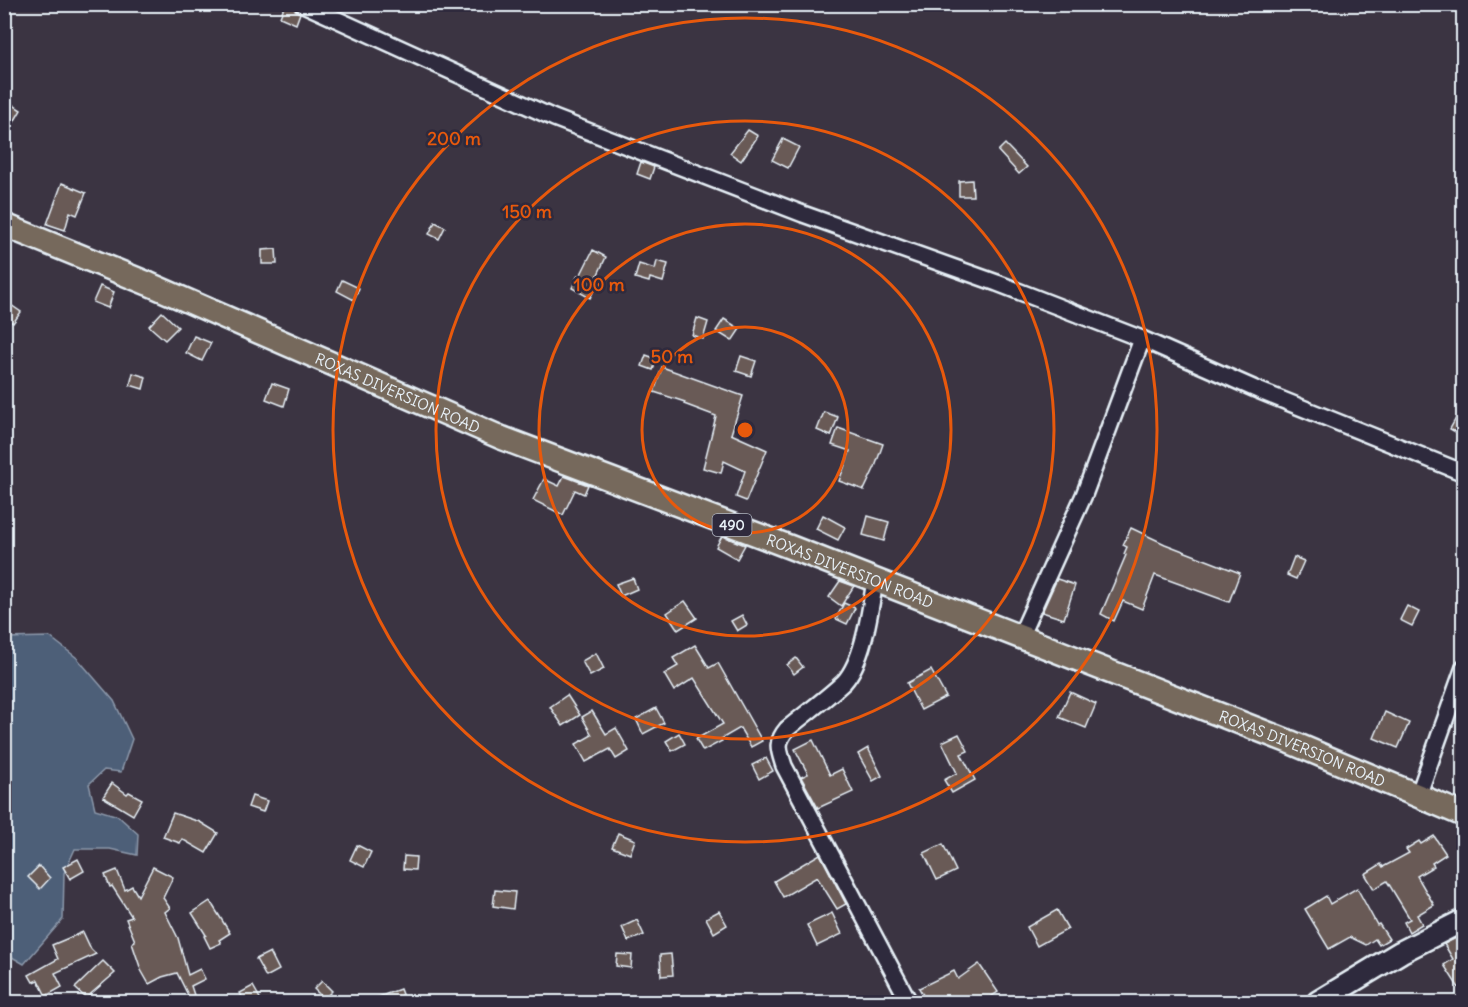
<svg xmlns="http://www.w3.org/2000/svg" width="1468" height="1007" font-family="Delius,sans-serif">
  <rect width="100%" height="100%" fill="#3b3442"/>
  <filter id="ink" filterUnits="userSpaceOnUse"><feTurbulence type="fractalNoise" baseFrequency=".0167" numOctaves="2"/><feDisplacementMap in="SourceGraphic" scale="12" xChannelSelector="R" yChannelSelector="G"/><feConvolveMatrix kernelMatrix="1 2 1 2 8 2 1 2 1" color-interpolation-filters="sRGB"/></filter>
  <g filter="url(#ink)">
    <path fill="#4e5e78" stroke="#8c99ab" stroke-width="1.5" d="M50 637 77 658 114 701 132 739 121 772 104 770 89 784 95 809 118 816 138 834 137 855 110 849H75L64 873 63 919 24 964 5 953V638Z"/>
    <g fill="#695a57" stroke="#e8f1f8" stroke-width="1.5">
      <path d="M285 4 293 5 295 10 300 13 296 24 280 17Z"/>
      <path d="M4 99 21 110 14 122 4 116Z"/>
      <path d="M748 130 758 136 741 161 730 153Z"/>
      <path d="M783 139 799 147 788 168 772 160Z"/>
      <path d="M1005 144 1027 167 1019 174 998 151Z"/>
      <path d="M641 162 654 167 650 179 637 174Z"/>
      <path d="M972 180 973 196H959V181Z"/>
      <path d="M62 183 86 193 77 215 70 212 65 230 47 224Z"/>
      <path d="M435 222 445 227 439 239 429 234Z"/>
      <path d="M276 249 277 264H262V250Z"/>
      <path d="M593 250 606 257 594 283 597 284 590 298 572 288 578 275 580 276Z"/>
      <path d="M657 261 668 264 663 282 650 278 649 282 635 278 639 264 655 269Z"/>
      <path d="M342 280 359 288 354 300 337 291Z"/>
      <path d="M100 286 114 292 108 308 93 302Z"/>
      <path d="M8 303 21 312 13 323 4 318V309Z"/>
      <path d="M162 312 178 327 165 340 149 326Z"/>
      <path d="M697 318 708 322 703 339 692 335Z"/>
      <path d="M724 319 740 329 732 341 716 331Z"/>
      <path d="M194 336 211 343 202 361 186 353Z"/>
      <path d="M646 355 657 359 653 370 642 366Z"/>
      <path d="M741 356 756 361 751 376 736 371Z"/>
      <path d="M662 367 743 396 731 434 767 450 746 501 736 497 745 471 724 461 721 473 703 468 716 416 684 404 685 402 654 392Z"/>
      <path d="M133 373 146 377 143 389 130 385Z"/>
      <path d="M272 383 289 389 284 406 266 399Z"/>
      <path d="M1464 404V437L1450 429Z"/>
      <path d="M824 412 838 417 831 436 817 430Z"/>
      <path d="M838 428 883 444 875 467 864 490 839 481 850 451 832 445Z"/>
      <path d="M564 476 588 485 584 494 575 490 563 515 533 500 544 479 559 486Z"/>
      <path d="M823 515 845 527 838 540 816 529Z"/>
      <path d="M868 516 889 522 884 541 863 535Z"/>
      <path d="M1131 528 1165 544 1240 573 1229 602 1155 575 1142 609 1123 601 1114 621 1101 614 1126 555 1124 554 1127 547 1123 545Z"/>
      <path d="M722 536 745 545 737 559 716 547Z"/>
      <path d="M1294 557 1304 561 1296 579 1287 575Z"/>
      <path d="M633 578 637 589 621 596 616 584Z"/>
      <path d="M1057 579 1075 585 1064 619 1042 612Z"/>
      <path d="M840 581 854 586 841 606 829 597Z"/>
      <path d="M685 601 697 618 678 630 667 613Z"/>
      <path d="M844 603 855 608 847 624 836 619Z"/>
      <path d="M1407 606 1419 612 1412 626 1400 620Z"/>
      <path d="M742 615 747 625 737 631 731 621Z"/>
      <path d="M695 645 709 668 718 663 762 741 751 747 740 728 721 739 722 741 703 751 696 739 723 724 694 678 674 691 664 674 678 666 673 658Z"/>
      <path d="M596 653 604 669 590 676 582 661Z"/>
      <path d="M796 658 803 667 794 674 787 665Z"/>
      <path d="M931 670 946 697 921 710 907 683Z"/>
      <path d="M1070 692 1096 704 1086 728 1059 717Z"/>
      <path d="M567 695 580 715 563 726 550 707Z"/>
      <path d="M656 708 664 723 643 734 636 719Z"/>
      <path d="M592 711 606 734 616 728 629 751 616 759 610 749 586 762 576 744 592 735 582 717Z"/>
      <path d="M1385 712 1409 723 1398 748 1374 738Z"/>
      <path d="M679 733 685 744 672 751 666 741Z"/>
      <path d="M959 734 968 751 961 754 975 780 952 793 944 780 957 773 942 742Z"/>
      <path d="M813 740 830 775 842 769 853 792 818 808 801 777 808 774 795 749Z"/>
      <path d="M868 748 882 776 873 781 858 754Z"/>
      <path d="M766 758 773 771 759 779 752 765Z"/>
      <path d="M112 783 127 794 129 792 142 799 133 815 103 797Z"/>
      <path d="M252 796 267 801 263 812 248 807Z"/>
      <path d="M173 813 200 822 218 833 206 853 182 839 180 843 163 837Z"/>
      <path d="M618 833 635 840 630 854 612 847Z"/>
      <path d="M1434 836 1446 854 1432 863 1434 866 1417 876 1434 905 1417 915 1422 924 1409 932 1404 922 1410 919 1387 881 1374 889 1365 874 1381 864 1383 867 1409 853 1406 849 1419 841 1421 844Z"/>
      <path d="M943 844 956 871 937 880 924 853Z"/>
      <path d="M357 845 371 852 364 867 350 860Z"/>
      <path d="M820 854 846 904 837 909 817 877 783 897 774 881Z"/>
      <path d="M404 856 416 857 415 870 403 869Z"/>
      <path d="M78 859 84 871 70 879 63 867Z"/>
      <path d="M39 866 50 878 40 889 28 877Z"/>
      <path d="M153 867 173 877 163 898 170 908 165 912 178 938 188 975 200 969 205 979 191 986 194 995 189 997 177 973 162 977 149 984 141 970 132 943 135 941 126 919 132 917 112 886 110 887 105 875 117 870 125 890 132 886 138 896Z"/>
      <path d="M1357 888 1377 925 1379 924 1389 939 1379 945 1375 939 1366 945 1350 937 1329 949 1305 909 1326 896 1330 904Z"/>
      <path d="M495 890 515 892 513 909 493 906Z"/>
      <path d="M210 901 230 933 219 940 221 943 210 948 204 936 206 935 192 913Z"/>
      <path d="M1057 910 1068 929 1037 946 1027 927Z"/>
      <path d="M719 911 727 925 714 933 706 918Z"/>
      <path d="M832 913 842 934 817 946 807 925Z"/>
      <path d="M637 920 644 935 628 941 622 927Z"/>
      <path d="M83 932 91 949 96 954 55 973 62 987 46 996 38 980 33 982 29 975 58 959 52 945Z"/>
      <path d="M1460 936 1464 942V996L1444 965 1453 959 1444 944Z"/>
      <path d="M270 952 279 970 266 977 256 959Z"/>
      <path d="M617 954 632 955 631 968 616 966Z"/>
      <path d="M671 954 673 975 661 976 660 955Z"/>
      <path d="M103 961 115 973 86 998 75 988Z"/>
      <path d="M979 964 998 992 983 1002H927L919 988 954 971 958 979Z"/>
      <path d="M322 981 332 991 324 999 314 989Z"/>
      <path d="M253 986 262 1002H245L240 993Z"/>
      <path d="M400 989 405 1002H368V1001Z"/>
    </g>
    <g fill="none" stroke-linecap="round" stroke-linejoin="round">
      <g stroke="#e8f1f8" stroke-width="20">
        <g id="minor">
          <path d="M303 4 554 118 803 214 997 283 1142 339 1260 391 1464 473"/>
          <path d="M875 581C870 610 864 660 844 682 827 698 805 714 787 729 775 743 779 750 784 766L909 1002"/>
          <path d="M1020 637 1084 495 1142 339"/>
          <path d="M1418 796 1464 667"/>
        </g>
      </g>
      <g stroke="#e8f1f8" stroke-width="26">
        <path id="secondary" d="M1318 1002 1401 952 1464 920"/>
      </g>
      <g stroke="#e8f1f8" stroke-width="27">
        <g id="primary">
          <path id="s1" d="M4 225 149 284 502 438 790 547 1290 742 1464 815"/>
        </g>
      </g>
      <use href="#minor" stroke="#2f2a3d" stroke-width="15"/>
      <use href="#secondary" stroke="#2f2a3d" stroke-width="21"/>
      <use href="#primary" stroke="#76695c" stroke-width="22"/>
    </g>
  </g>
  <g fill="none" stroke="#e8590c" stroke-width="3">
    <circle cx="745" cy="430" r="103"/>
    <circle cx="745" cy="430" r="206"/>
    <circle cx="745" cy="430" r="309"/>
    <circle cx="745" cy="430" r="412"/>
  </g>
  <g text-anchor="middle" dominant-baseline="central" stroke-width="5" stroke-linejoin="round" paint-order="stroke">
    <rect fill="#2f2a3d" stroke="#b0b5c0" stroke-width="1.5" x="712.5" y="514" width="39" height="22" rx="4.5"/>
    <g font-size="14" font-weight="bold" fill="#e8f1f8">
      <text x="732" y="525">490</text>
    </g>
    <g font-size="15" fill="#e8f1f8" stroke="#2f2a3d">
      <text stroke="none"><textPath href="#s1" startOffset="428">ROXAS DIVERSION ROAD</textPath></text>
      <text stroke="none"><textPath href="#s1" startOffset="914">ROXAS DIVERSION ROAD</textPath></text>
      <text stroke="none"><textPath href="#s1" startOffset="1400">ROXAS DIVERSION ROAD</textPath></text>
    </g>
  </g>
  <circle cx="745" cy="430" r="9" fill="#e8590c" stroke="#2f2a3d" stroke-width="3"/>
  <g font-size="18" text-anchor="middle" font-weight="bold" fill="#e8590c" stroke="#2f2a3d" stroke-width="5" stroke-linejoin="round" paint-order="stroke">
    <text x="454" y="145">200 m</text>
    <text x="527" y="218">150 m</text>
    <text x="599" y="291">100 m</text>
    <text x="672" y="363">50 m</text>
  </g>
  <rect width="1468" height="1007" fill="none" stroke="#2f2a3d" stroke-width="24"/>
  <rect x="12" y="12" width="1444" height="983" fill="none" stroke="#e8f1f8" stroke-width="2" filter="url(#ink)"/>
</svg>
